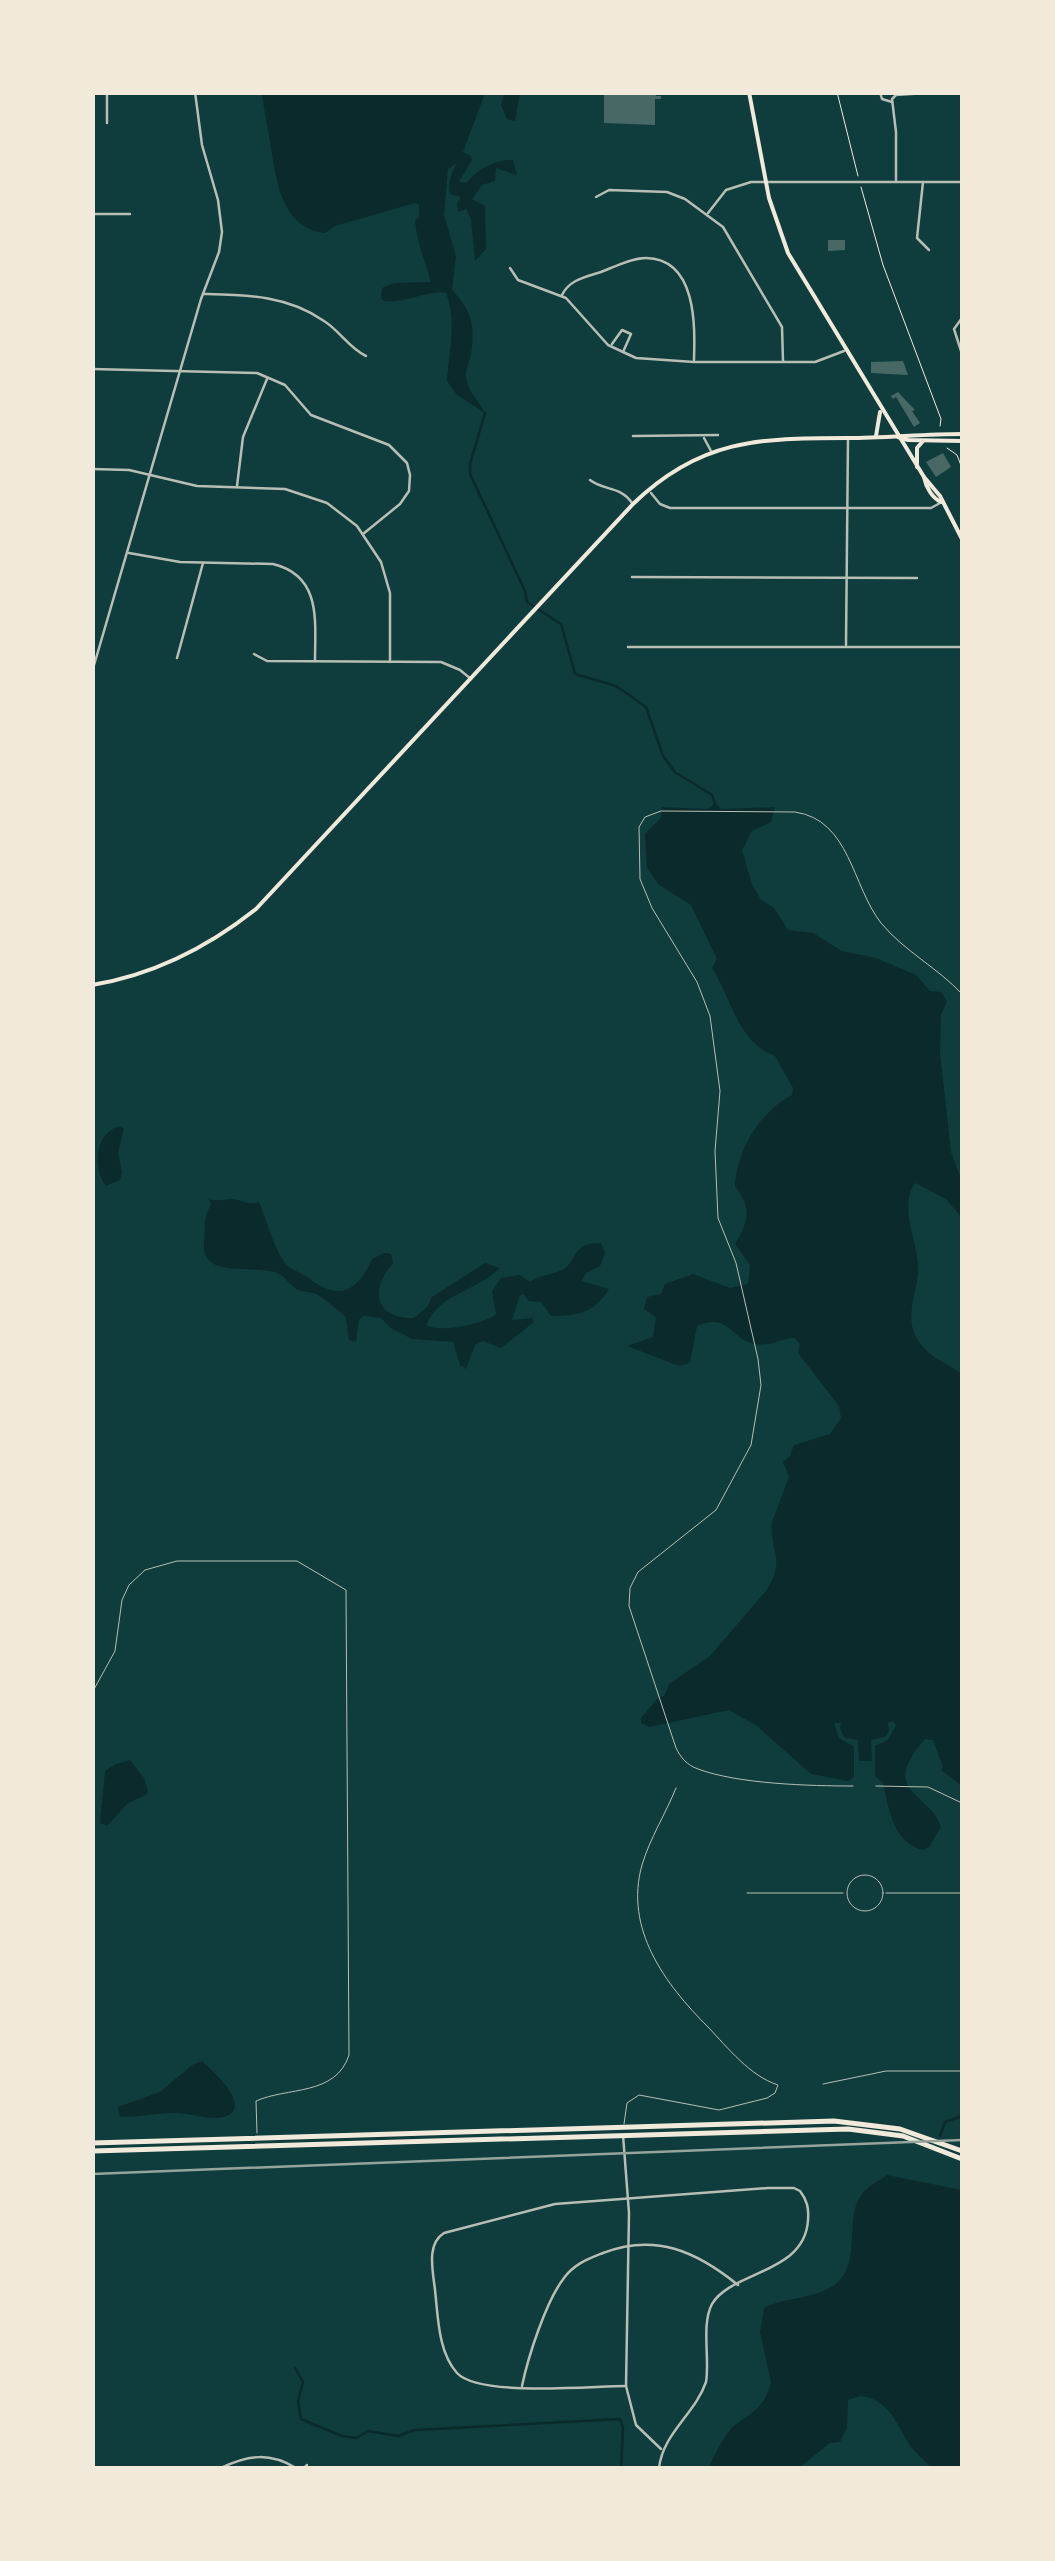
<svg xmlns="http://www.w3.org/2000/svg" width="1055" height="2561" font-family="'DejaVu Sans',sans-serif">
  <rect width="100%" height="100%" fill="#0f3d3e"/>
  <g fill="#0a2a2b">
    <path d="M505 92 520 93 515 121 507 119 501 105Z"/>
    <path d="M262 93H485L463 152 471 156 472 160 459 182 466 183C478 169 495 159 513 160L517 175 496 168 495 181 482 185 472 199 485 206 486 249 475 261 471 219 466 209 458 212 457 203 461 197 450 194C447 182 452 173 457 163L448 169 444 215 456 256 452 290C472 312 475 323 471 355 469 364 465 369 466 378 468 393 480 401 485 413L457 395 447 381C449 351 457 320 446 293 425 290 406 304 384 301L381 298 382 288 394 283 431 282C425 262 417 241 415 221L419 217V205L415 203 335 226 325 233C282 228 277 183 271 148 268 129 264 111 262 93Z"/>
    <path d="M715 803 721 809 775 807 771 822 752 831 742 850 752 884 761 900 774 908 788 930 813 933 842 951 876 958 916 975 930 991 941 992 947 1001 941 1015 940 1052 951 1152 962 1182V1218L946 1199 915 1183C897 1209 921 1247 918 1274 916 1293 906 1316 915 1335 925 1356 945 1362 962 1374V1786L941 1770 943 1767 933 1740 925 1739C877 1793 931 1793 941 1827L929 1847 922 1850C892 1840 889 1809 883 1783L875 1776V1746L888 1740 896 1725 893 1721 888 1723 889 1731 885 1737 871 1740 872 1761H859L858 1740 845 1738 840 1729 841 1723H834L839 1738 854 1747V1777L848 1781 811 1774 757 1726 729 1710 649 1727 641 1723V1718L657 1699 665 1695 669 1684 710 1656 766 1591C787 1559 769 1551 772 1522L789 1477 783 1462 790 1456 794 1445 830 1434 841 1418 839 1406 798 1353 800 1344 795 1338C781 1338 770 1347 755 1344 730 1340 730 1312 697 1326L690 1363 679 1366 627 1346 653 1337 656 1317 644 1309 647 1297 661 1294 665 1284 693 1274 730 1288 748 1284 750 1265 735 1244C749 1221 752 1208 735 1186 737 1149 761 1111 792 1095L793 1088 775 1056C738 1043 731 997 712 968L717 959 691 905 658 884 647 868 645 834 661 818 662 807 708 809Z"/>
    <path d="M119 1126 124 1129 118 1152 122 1173 120 1180 106 1186C93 1169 94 1134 119 1126Z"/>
    <path d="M209 1199C219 1202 222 1199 231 1199 242 1199 247 1206 259 1202 266 1218 275 1253 287 1265 292 1271 301 1272 307 1277 339 1301 356 1294 372 1259L384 1253 391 1254 393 1263C369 1290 375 1319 414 1318L427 1307 432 1297 485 1263 500 1268C475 1293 442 1291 426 1325 439 1333 483 1325 496 1314L492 1291 501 1278 520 1275 530 1282C539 1275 551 1275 562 1270 579 1261 570 1242 601 1243L605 1253 600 1266 586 1273 582 1281 609 1289C594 1313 578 1316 551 1316L541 1302 528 1301 524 1294 520 1295 512 1320 532 1318 534 1322 501 1348 483 1341 475 1345 466 1369 460 1365 453 1342 412 1339 391 1328 381 1318 363 1316 359 1320 356 1342 349 1340 346 1317C340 1312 321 1296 316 1294 308 1291 301 1293 294 1287 287 1282 285 1276 277 1273 255 1264 199 1280 204 1242 206 1226 202 1219 211 1205Z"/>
    <path d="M130 1760 144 1778 148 1791 146 1795 128 1803 107 1826 100 1823 105 1771 116 1764Z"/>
    <path d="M202 2061C212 2070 255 2108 224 2117 210 2121 190 2113 176 2113 157 2113 139 2117 120 2117L118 2107 160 2092 192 2065Z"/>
    <path d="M887 2175 962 2190V2468H931C925 2460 915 2453 909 2444 896 2423 889 2399 860 2396L848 2400 847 2428 840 2442 830 2443 799 2468H709C712 2459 727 2431 734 2426 753 2412 765 2407 771 2382L760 2332 764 2308C787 2296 818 2300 838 2282 861 2261 844 2217 862 2194 868 2186 879 2181 887 2175Z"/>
  </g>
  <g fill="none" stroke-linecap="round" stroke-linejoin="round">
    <g stroke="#0a2a2b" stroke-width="2.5">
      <path d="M485 413 470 464V474L525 591 527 602 561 624 575 674 616 686 646 707 663 756 675 772 712 795 715 803"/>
      <path d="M940 2136 945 2122 962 2116"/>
      <path d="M295 2368 303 2382 298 2401 301 2419 342 2436 356 2438 368 2431 398 2436 415 2430 620 2419 623 2427 621 2468"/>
    </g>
  </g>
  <g fill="#486865">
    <path d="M604 92H656V96H661V99H655V125L604 123Z"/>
    <path d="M828 240H845V250L828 251Z"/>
    <path d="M903 361 908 375 871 373V362Z"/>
    <path d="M898 392 915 410 912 411 920 423 914 427 896 397 893 399 891 396Z"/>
    <path d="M943 453 951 467 936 477 926 462Z"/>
  </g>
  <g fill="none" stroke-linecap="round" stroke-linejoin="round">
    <g stroke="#f1e9da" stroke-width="1">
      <path d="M837 92 858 176"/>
      <path d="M861 187 883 265 941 419 940 426"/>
      <path d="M947 448 957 455 962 468"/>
    </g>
    <g stroke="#b8beb3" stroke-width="1">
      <path d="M92 1693 115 1651 122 1600 129 1585 145 1570 177 1561H297L346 1590 349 2055C336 2096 287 2087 256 2101L257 2133"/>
      <path d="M853 1786C810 1786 738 1784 698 1769 687 1765 681 1758 676 1748L629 1606 630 1588 638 1572 716 1510 751 1445 761 1385 758 1359 736 1263 718 1218 715 1151 720 1091 710 1016 697 982 652 908 640 879 639 827 645 817 661 811 795 812C850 820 852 886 881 923 904 951 938 968 962 994"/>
      <path d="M876 1786 928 1787 962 1803"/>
      <circle cx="865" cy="1893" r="18"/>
      <path d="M747 1893H843"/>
      <path d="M886 1893H962"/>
      <path d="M823 2084 886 2071H962"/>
      <path d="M624 2124 627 2103 639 2095 719 2110 767 2098 775 2093 778 2085C750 2076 728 2048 708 2027 665 1984 624 1929 642 1865 650 1838 666 1813 676 1788"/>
    </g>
    <g stroke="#b8beb3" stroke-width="2.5">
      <path d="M107 92V123"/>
      <path d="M880 92 882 99 892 102"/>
      <path d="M896 180V132L892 99 896 95 926 93"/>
      <path d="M923 182 917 238 929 250"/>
      <path d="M596 197 609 190 667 192 685 199 723 227 782 327 783 361"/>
      <path d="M708 213 726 190 751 182H962"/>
      <path d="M92 214H130"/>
      <path d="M510 268 518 280 566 298 608 345 636 358 694 362H815L844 351"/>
      <path d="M203 294C246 295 287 295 324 321 340 331 349 348 366 356"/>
      <path d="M562 295C569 280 585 277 601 272 614 267 631 258 646 258 697 259 695 326 694 360"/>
      <path d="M962 318 954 329 962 354"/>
      <path d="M612 344 622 330 631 334 623 352"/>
      <path d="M92 369 257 373 285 385 311 415 389 445 407 463 410 475 409 491 400 504 363 534"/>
      <path d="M633 436 718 435"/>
      <path d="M704 438 711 451"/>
      <path d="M92 469 129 470 197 486 285 489 327 503 357 526 381 562 390 593V662"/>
      <path d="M590 480C604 491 621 486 632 503"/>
      <path d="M237 486 243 437 267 379"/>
      <path d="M651 493 660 504 670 508H931L940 503"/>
      <path d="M129 553 180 562 273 564C322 576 315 621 315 661"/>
      <path d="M632 577 917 578"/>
      <path d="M846 645 848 438"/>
      <path d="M628 647H962"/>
      <path d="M254 654 267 661 441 662 460 670 471 679"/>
      <path d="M177 658 203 563"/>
      <path d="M623 2135 629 2213 626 2386 636 2425 661 2449"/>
      <path d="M522 2386C528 2357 546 2301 564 2278 574 2264 588 2259 603 2253 655 2233 696 2251 738 2285"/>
      <path d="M626 2386C590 2386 479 2397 457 2373 438 2352 438 2316 435 2290 433 2271 426 2244 444 2233L555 2204 768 2188H794L800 2191C807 2200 809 2208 808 2220 805 2274 731 2271 712 2304 701 2325 710 2359 706 2382 695 2414 663 2433 659 2468"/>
      <path d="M221 2468C248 2455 269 2452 296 2468"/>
      <path d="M304 2468 307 2465"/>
    </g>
    <path stroke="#b8beb3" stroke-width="2.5" d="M92 672 201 299 219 252 222 232 218 200 202 145 195 92"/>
    <g stroke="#f1e9da" stroke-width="4">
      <path d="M749 92 769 198 788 253 924 477C926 487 932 498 941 502"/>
      <path d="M876 436 880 412"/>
      <path d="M898 437 908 440 962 441"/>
      <path d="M917 467V448L923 441"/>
      <path d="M924 477 940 496 962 539"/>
      <path d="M92 985C153 975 208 947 256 909L633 504C700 439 759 438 847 438 886 438 923 434 962 434"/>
    </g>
    <g stroke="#f1e9da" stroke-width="5">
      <path d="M92 2143 834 2121 900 2129 962 2151"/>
      <path d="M92 2151 848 2129 903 2136 962 2159"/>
    </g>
    <path stroke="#97a49c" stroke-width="2.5" d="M92 2174 962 2140"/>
  </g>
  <rect width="1055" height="2561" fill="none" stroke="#f1e9da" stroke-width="190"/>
</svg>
